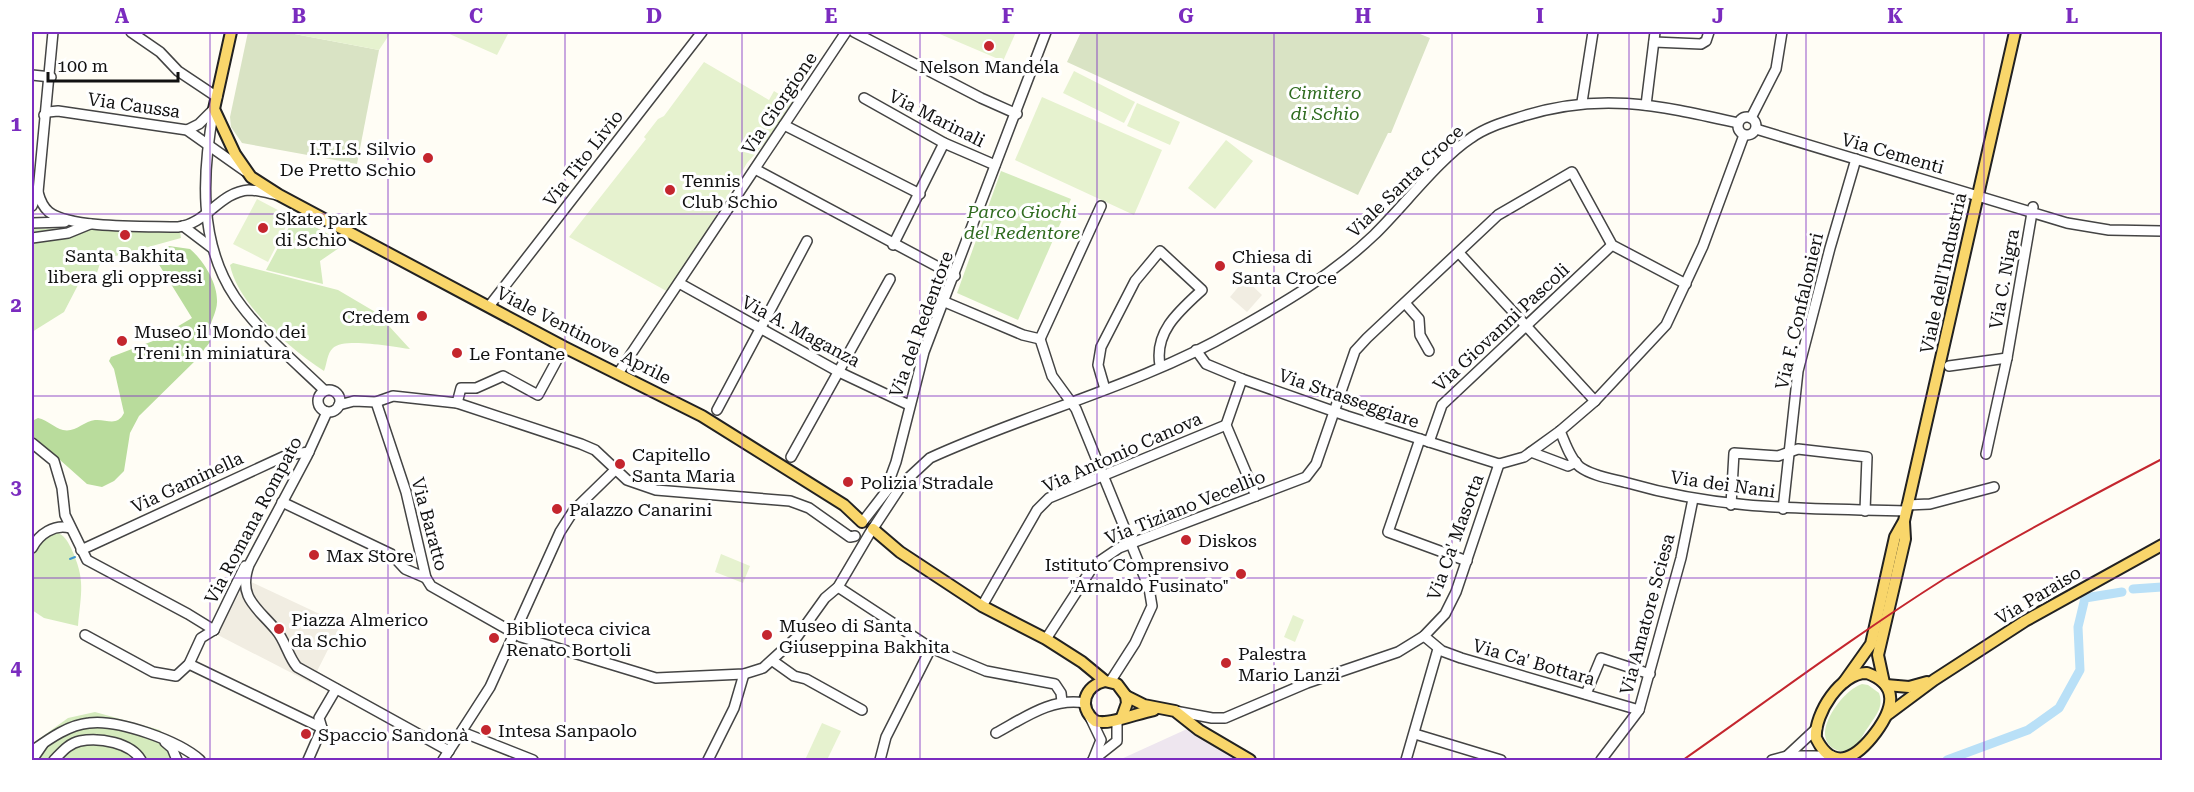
<svg xmlns="http://www.w3.org/2000/svg" width="2194" height="792" font-family="'Roboto Serif',serif">
  <rect width="100%" height="100%" fill="#fffdf5"/>
  <path fill="#eee6ef" d="M1187 729 1241 760H1119Z"/>
  <g fill="#d5ebbd">
    <path d="M1001 171 1071 199 1018 320 957 293Z"/>
    <path d="M295 216 341 241 339 248 320 261 323 284 266 270Z"/>
    <path d="M83 228 180 231 181 238 101 260 96 276 78 285 64 312 32 332V229Z"/>
    <path d="M233 263 338 290 377 313 410 349C394 347 344 337 333 348 327 353 327 364 324 371 291 349 238 305 230 265Z"/>
    <path d="M56 532C64 535 67 540 71 548 86 580 81 592 78 626L44 618 32 610C32 577 21 546 56 532Z"/>
    <path d="M1862 684 1868 685 1879 693C1884 707 1876 715 1869 726 1864 732 1861 740 1856 746 1846 757 1826 750 1825 735 1824 717 1846 689 1862 684Z"/>
    <path d="M95 712 160 730 179 760H32V744L68 718Z"/>
  </g>
  <path fill="#b9dc9c" d="M169 246 190 249C203 260 217 282 217 300 218 314 205 327 210 342L197 359 139 416 130 433 124 471 114 481 102 487 87 484 32 435V421L38 418C48 420 54 428 63 430 75 433 84 421 95 420 107 419 117 427 124 413L114 369 109 361 111 357 153 341 192 318 158 263 160 255Z"/>
  <g fill="#d9e3c4">
    <path d="M248 32H284L379 50 357 164 242 143 231 127 230 117Z"/>
    <path d="M1081 32H1415L1430 38 1391 133H1388L1358 195 1067 62Z"/>
  </g>
  <g fill="#e6f2cf">
    <path d="M284 32H391L379 50Z"/>
    <path d="M445 32H509L497 55Z"/>
    <path d="M935 32H1016L1003 61Z"/>
    <path d="M704 62 769 100 774 91 798 106 747 163 670 293 569 237 646 139 644 137 658 119 664 116Z"/>
    <path d="M1074 71 1135 102 1124 123 1063 93Z"/>
    <path d="M1042 97 1162 150 1134 215 1015 160Z"/>
    <path d="M1137 103 1180 122 1170 145 1127 126Z"/>
    <path d="M1226 140 1253 161 1215 209 1188 188Z"/>
    <path d="M257 199 291 217 268 262 233 244Z"/>
    <path d="M721 554 750 566 743 583 715 572Z"/>
    <path d="M1293 615 1304 620 1295 642 1284 637Z"/>
    <path d="M822 723 841 731 827 760H805Z"/>
  </g>
  <g fill="#f1ede2">
    <path d="M1245 279 1262 295 1247 312 1230 297Z"/>
    <path d="M247 580 341 624 311 683 216 634Z"/>
  </g>
  <g fill="none" stroke-linecap="round" stroke-linejoin="round">
    <path stroke="#3f96cf" stroke-width="2" d="M70 559 75 557"/>
    <g stroke="#b9e0f7" stroke-width="9">
      <path d="M2133 589 2162 587"/>
      <path d="M1947 760 2028 730 2059 708 2080 670 2078 627 2085 598 2122 592"/>
    </g>
    <g stroke="#444" stroke-width="12">
      <g id="minor">
        <path d="M53 32 38 192C40 200 43 207 49 212 71 229 149 226 178 227 207 224 219 192 249 190 258 190 268 193 277 195"/>
        <path d="M131 32 160 52 178 71 217 97"/>
        <path d="M854 32 981 98 1017 114"/>
        <path d="M1654 42 1701 44 1706 41 1709 32"/>
        <path d="M32 75 51 77"/>
        <path d="M864 98 944 143 995 165"/>
        <path d="M1582 102 1593 32"/>
        <path d="M1646 105 1655 32"/>
        <path d="M214 109C202 172 198 242 235 297 259 332 294 361 324 390"/>
        <path d="M44 115 48 112 58 111 187 130 245 171"/>
        <circle cx="1747" cy="126" r="9"/>
        <path d="M1751 118 1776 69 1782 32"/>
        <path d="M784 125 920 194"/>
        <path d="M1756 129 2067 223 2109 230 2162 231"/>
        <path d="M187 130 199 124 214 109"/>
        <path d="M755 169 955 276"/>
        <path d="M32 206 38 192"/>
        <path d="M32 223 65 222"/>
        <path d="M183 226 212 248"/>
        <path d="M32 238 68 233 90 224"/>
        <path d="M893 245 944 143"/>
        <path d="M1460 254 1595 401"/>
        <path d="M679 283 839 372 909 405"/>
        <path d="M945 302 1023 335 1040 339"/>
        <path d="M1405 303 1419 319 1420 335 1429 351"/>
        <path d="M490 305 702 32"/>
        <path d="M1040 339 1052 376 1076 409 1149 588 1152 606 1135 643 1110 682"/>
        <path d="M1040 339 1101 206"/>
        <path d="M1196 350 1206 364 1242 379 1347 416 1499 464"/>
        <path d="M1949 366 2007 358"/>
        <path d="M619 372 846 32"/>
        <path d="M1242 379 1226 425 1256 496"/>
        <path d="M1105 389 1098 365 1101 347 1135 281 1160 251 1202 290C1179 311 1154 332 1160 365"/>
        <circle cx="329" cy="401" r="11"/>
        <path d="M376 402 406 492 426 578 431 586 521 637 656 678 744 674 763 668 797 637 825 598 838 587 871 531"/>
        <path d="M457 403 461 388H476L503 376 538 395 564 347"/>
        <path d="M339 405 354 401 376 402 393 396 457 403 581 444 595 450 627 480 656 490 790 501 809 508 850 537 855 536"/>
        <path d="M717 410 807 241"/>
        <path d="M327 412 307 456 249 565C237 598 258 608 276 630 285 640 288 656 297 667L449 751"/>
        <path d="M1560 431C1565 442 1570 459 1580 467 1592 476 1613 479 1628 483 1725 511 1806 508 1906 511"/>
        <path d="M1420 439 1388 532 1467 561"/>
        <path d="M1429 442 1442 405 1612 245"/>
        <path d="M32 443 54 461 62 488 65 515 87 560 188 614 214 630"/>
        <path d="M1531 452 1568 466 1576 462"/>
        <path d="M1986 454 2007 358 2033 207"/>
        <path d="M791 457 890 279"/>
        <path d="M1499 464 1524 457 1560 431 1595 401 1666 325 1703 246 1744 135"/>
        <path d="M885 492 896 462 924 352 1046 32"/>
        <path d="M282 502 391 554 405 569 426 578"/>
        <path d="M1731 505 1734 453 1778 456 1798 449 1867 457 1865 511"/>
        <path d="M1907 505 1930 504 1994 487"/>
        <path d="M1783 509 1798 371 1830 248 1856 159"/>
        <path d="M864 520 888 489"/>
        <path d="M874 527 903 483 930 458C1028 413 1141 385 1234 331 1284 303 1332 275 1374 235 1403 207 1439 159 1471 138 1485 128 1501 123 1517 118 1598 91 1658 105 1738 123"/>
        <path d="M32 548C39 534 54 524 70 528"/>
        <path d="M81 550 287 455 309 452"/>
        <path d="M838 587 931 648 986 671 1055 684 1061 693 1062 702"/>
        <path d="M982 606 1037 510 1049 498 1226 425"/>
        <path d="M214 630 245 566"/>
        <path d="M85 635 153 672 176 676 189 664 201 638 214 630"/>
        <path d="M1424 636 1442 651 1461 658 1639 710"/>
        <path d="M1046 639 1094 565 1119 548 1306 477 1316 464 1355 351 1367 338 1498 215 1572 172 1612 245 1686 284"/>
        <path d="M773 661 794 676 806 679 862 710"/>
        <path d="M189 664 322 728"/>
        <path d="M1586 694 1601 658 1650 674"/>
        <path d="M1175 711 1212 718H1225L1307 683 1398 652 1424 636 1445 614 1456 592 1499 464"/>
        <path d="M1090 717 1101 740 1093 760"/>
        <path d="M462 732 533 760"/>
        <path d="M996 733C1024 718 1052 697 1085 703"/>
        <path d="M1415 734 1501 760"/>
        <path d="M165 742 172 748 177 760"/>
        <path d="M32 751C49 739 68 725 89 723 118 719 179 741 200 760"/>
        <path d="M1787 756 1817 728"/>
        <path d="M32 760 43 744"/>
        <path d="M54 760C61 753 69 743 80 741 100 737 131 743 141 760"/>
        <path d="M308 760 322 728 319 718 336 689"/>
        <path d="M443 760 490 687 560 532 574 510 615 470"/>
        <path d="M708 760 734 708 744 674"/>
        <path d="M880 760 886 737 931 648"/>
        <path d="M1093 760 1117 741V721"/>
        <path d="M1406 760 1438 649"/>
        <path d="M1601 760 1639 710 1681 558 1693 499"/>
        <path d="M1772 760 1787 756H1832"/>
      </g>
    </g>
    <g stroke="#222" stroke-width="14">
      <g id="major">
        <path d="M231 32 214 109 235 154 251 177 279 195 564 347 702 416 844 505 862 522"/>
        <path d="M873 529 900 552 982 606 1046 639 1082 662 1105 681 1117 684 1126 696 1127 703 1122 717"/>
        <path d="M1867 673C1900 685 1893 709 1876 732 1859 755 1834 775 1816 738 1814 714 1841 672 1867 673Z"/>
        <path d="M1105 681C1085 686 1077 706 1095 721 1108 726 1137 713 1154 710"/>
        <path d="M1844 682 1871 644 1895 537 1904 521 2015 32"/>
        <path d="M1884 683 1878 655 1905 539 1904 522"/>
        <path d="M1886 685 1909 687 1927 682"/>
        <path d="M1126 696 1144 705 1175 711 1199 730 1250 760"/>
        <path d="M1887 715 1934 680 2025 621 2162 545"/>
      </g>
    </g>
    <use href="#minor" stroke="#fff" stroke-width="9"/>
    <use href="#major" stroke="#f9d66b" stroke-width="10"/>
    <path stroke="#c4262e" stroke-width="2" d="M1683 760C1770 699 1854 636 1944 579 2015 536 2089 497 2162 459"/>
  </g>
  <path fill="none" stroke="#7b2cbf" stroke-width="1.5" stroke-opacity="0.55" d="M210 32V760M388 32V760M565 32V760M742 32V760M920 32V760M1097 32V760M1274 32V760M1452 32V760M1629 32V760M1806 32V760M1984 32V760M32 214H2162M32 396H2162M32 578H2162"/>
  <g fill="#c4262e" stroke="#fff" stroke-width="2">
    <circle cx="989" cy="46" r="6"/>
    <circle cx="428" cy="158" r="6"/>
    <circle cx="670" cy="190" r="6"/>
    <circle cx="263" cy="228" r="6"/>
    <circle cx="125" cy="235" r="6"/>
    <circle cx="1220" cy="266" r="6"/>
    <circle cx="422" cy="316" r="6"/>
    <circle cx="122" cy="341" r="6"/>
    <circle cx="457" cy="353" r="6"/>
    <circle cx="620" cy="464" r="6"/>
    <circle cx="848" cy="482" r="6"/>
    <circle cx="557" cy="509" r="6"/>
    <circle cx="1186" cy="540" r="6"/>
    <circle cx="314" cy="555" r="6"/>
    <circle cx="1241" cy="574" r="6"/>
    <circle cx="279" cy="629" r="6"/>
    <circle cx="767" cy="635" r="6"/>
    <circle cx="494" cy="638" r="6"/>
    <circle cx="1226" cy="663" r="6"/>
    <circle cx="486" cy="730" r="6"/>
    <circle cx="306" cy="734" r="6"/>
  </g>
  <g text-anchor="middle" dominant-baseline="central" stroke-width="6" stroke-linejoin="round" paint-order="stroke">
    <g font-size="18" fill="#111" stroke="#fff" text-anchor="start">
      <text x="989" y="66" text-anchor="middle">Nelson Mandela</text>
      <text x="416" y="148" text-anchor="end">I.T.I.S. Silvio<tspan x="416" dy="21">De Pretto Schio</tspan></text>
      <text x="682" y="180">Tennis<tspan x="682" dy="21">Club Schio</tspan></text>
      <text x="275" y="218">Skate park<tspan x="275" dy="21">di Schio</tspan></text>
      <text x="125" y="255" text-anchor="middle">Santa Bakhita<tspan x="125" dy="21">libera gli oppressi</tspan></text>
      <text x="1232" y="256">Chiesa di<tspan x="1232" dy="21">Santa Croce</tspan></text>
      <text x="410" y="316" text-anchor="end">Credem</text>
      <text x="134" y="331">Museo il Mondo dei<tspan x="134" dy="21">Treni in miniatura</tspan></text>
      <text x="469" y="353">Le Fontane</text>
      <text x="632" y="454">Capitello<tspan x="632" dy="21">Santa Maria</tspan></text>
      <text x="860" y="482">Polizia Stradale</text>
      <text x="569" y="509">Palazzo Canarini</text>
      <text x="1198" y="540">Diskos</text>
      <text x="326" y="555">Max Store</text>
      <text x="1229" y="564" text-anchor="end">Istituto Comprensivo<tspan x="1229" dy="21">"Arnaldo Fusinato"</tspan></text>
      <text x="291" y="619">Piazza Almerico<tspan x="291" dy="21">da Schio</tspan></text>
      <text x="779" y="625">Museo di Santa<tspan x="779" dy="21">Giuseppina Bakhita</tspan></text>
      <text x="506" y="628">Biblioteca civica<tspan x="506" dy="21">Renato Bortoli</tspan></text>
      <text x="1238" y="653">Palestra<tspan x="1238" dy="21">Mario Lanzi</tspan></text>
      <text x="498" y="730">Intesa Sanpaolo</text>
      <text x="318" y="734">Spaccio Sandonà</text>
    </g>
    <g font-size="18" font-style="italic" fill="#2f6b1f" stroke="#fff">
      <text x="1325" y="92">Cimitero<tspan x="1325" dy="21">di Schio</tspan></text>
      <text x="1022" y="211">Parco Giochi<tspan x="1022" dy="21">del Redentore</tspan></text>
    </g>
    <g font-size="18" fill="#111" stroke="#fff">
      <text transform="translate(779 103) rotate(-56)">Via Giorgione</text>
      <text transform="translate(134 105) rotate(8)">Via Caussa</text>
      <text transform="translate(937 118) rotate(27)">Via Marinali</text>
      <text transform="translate(1893 153) rotate(16)">Via Cementi</text>
      <text transform="translate(583 158) rotate(-52)">Via Tito Livio</text>
      <text transform="translate(1405 181) rotate(-44)">Viale Santa Croce</text>
      <text transform="translate(1943 273) rotate(-78)">Viale dell'Industria</text>
      <text transform="translate(2004 279) rotate(-80)">Via C. Nigra</text>
      <text transform="translate(1799 311) rotate(-77)">Via F. Confalonieri</text>
      <text transform="translate(921 324) rotate(-70)">Via del Redentore</text>
      <text transform="translate(1501 327) rotate(-43)">Via Giovanni Pascoli</text>
      <text transform="translate(801 331) rotate(28)">Via A. Maganza</text>
      <text transform="translate(584 335) rotate(27)">Viale Ventinove Aprile</text>
      <text transform="translate(1349 398) rotate(19)">Via Strasseggiare</text>
      <text transform="translate(1122 452) rotate(-24)">Via Antonio Canova</text>
      <text transform="translate(187 482) rotate(-25)">Via Gaminella</text>
      <text transform="translate(1723 484) rotate(8)">Via dei Nani</text>
      <text transform="translate(1185 507) rotate(-22)">Via Tiziano Vecellio</text>
      <text transform="translate(253 520) rotate(-62)">Via Romana Rompato</text>
      <text transform="translate(430 524) rotate(75)">Via Baratto</text>
      <text transform="translate(1455 537) rotate(-70)">Via Ca' Masotta</text>
      <text transform="translate(2038 595) rotate(-31)">Via Paraiso</text>
      <text transform="translate(1647 614) rotate(-75)">Via Amatore Sciesa</text>
      <text transform="translate(1534 662) rotate(16)">Via Ca' Bottara</text>
    </g>
  </g>
  <rect width="2194" height="792" fill="none" stroke="#ffffff" stroke-width="66"/>
  <path d="M48 72v9h130v-9" fill="none" stroke="#111111" stroke-width="3"/>
  <text x="57" y="72" font-size="18" fill="#111111" stroke="#ffffff" stroke-width="4.5" paint-order="stroke">100 m</text>
  <rect x="33" y="33" width="2128" height="726" fill="none" stroke="#7b2cbf" stroke-width="2"/>
  <g font-size="20" text-anchor="middle" font-weight="bold" fill="#7b2cbf">
    <text x="122" y="23">A</text>
    <text x="299" y="23">B</text>
    <text x="476" y="23">C</text>
    <text x="654" y="23">D</text>
    <text x="831" y="23">E</text>
    <text x="1008" y="23">F</text>
    <text x="1186" y="23">G</text>
    <text x="1363" y="23">H</text>
    <text x="1540" y="23">I</text>
    <text x="1718" y="23">J</text>
    <text x="1895" y="23">K</text>
    <text x="2072" y="23">L</text>
    <text x="16" y="131">1</text>
    <text x="16" y="312">2</text>
    <text x="16" y="494">3</text>
    <text x="16" y="675">4</text>
  </g>
</svg>
